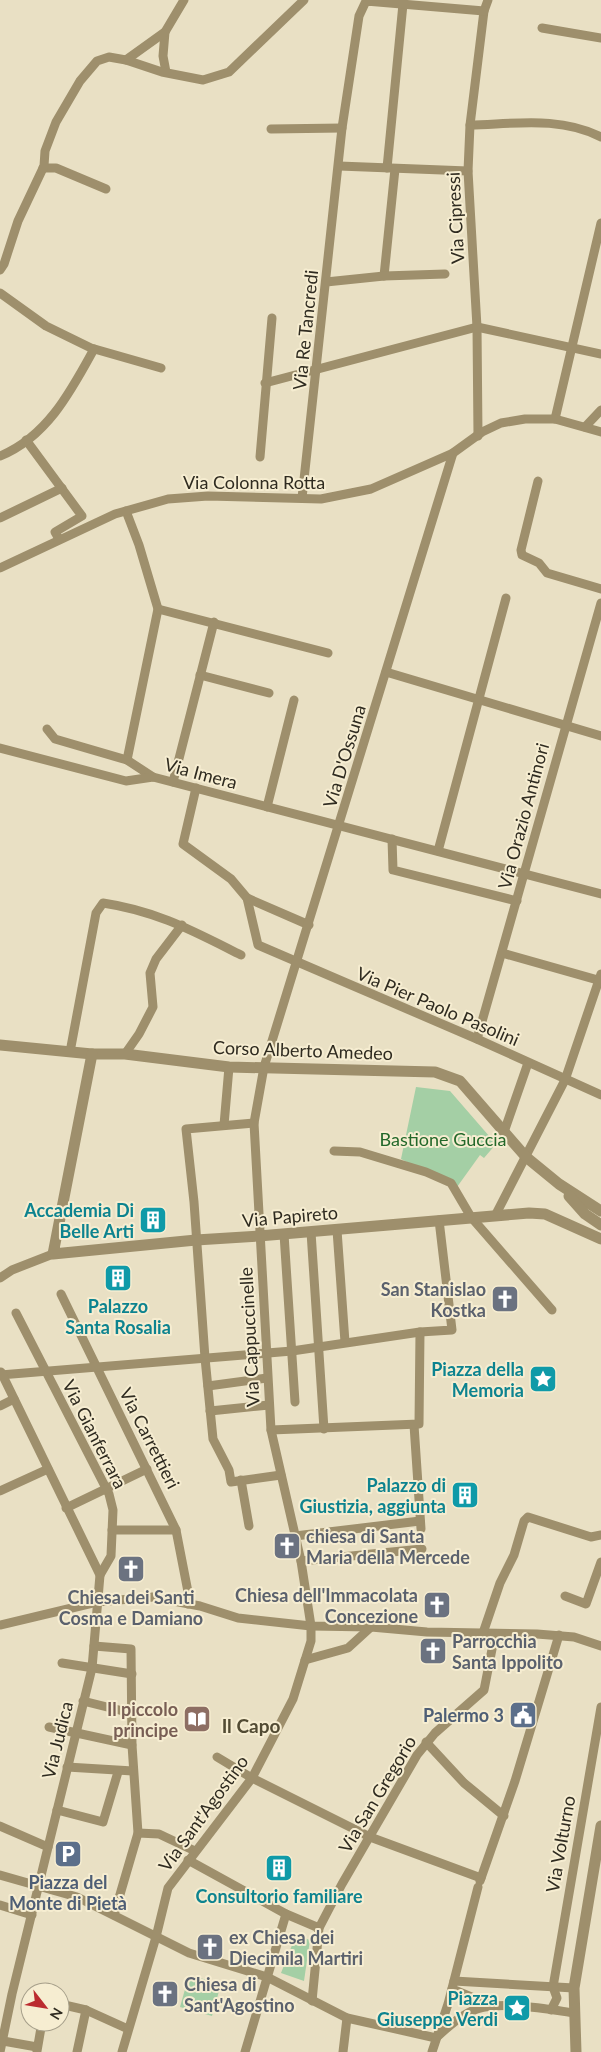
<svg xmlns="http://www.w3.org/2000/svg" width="601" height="2052" font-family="Lato,sans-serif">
  <rect width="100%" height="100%" fill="#e9e0c4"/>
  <g fill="#a4cfa5">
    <path d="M416 1087 450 1091 496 1144 484 1158 480 1155 457 1187 401 1159Z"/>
    <path d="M296 1935 310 1940 304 1981 281 1973Z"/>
    <path d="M189 1975 221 1984 212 2016 180 2007Z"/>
  </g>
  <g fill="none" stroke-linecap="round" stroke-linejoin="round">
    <g stroke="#9e8f6c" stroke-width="9">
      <path d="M542 28 601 38"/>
      <path d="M165 32 163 56 166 72"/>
      <path d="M126 60 165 32 184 0"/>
      <path d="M470 125C514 124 560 116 601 137"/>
      <path d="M271 129 342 128"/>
      <path d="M339 166 468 171"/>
      <path d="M43 168H56L106 189"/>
      <path d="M387 168 403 4"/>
      <path d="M0 270 4 264 18 221 44 166 45 151 56 122 80 81 97 61 109 57 126 60 162 72 203 80 229 72 304 0"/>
      <path d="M384 276 395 169"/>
      <path d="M326 282 384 276 445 274"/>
      <path d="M0 293 46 326 91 348 161 368"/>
      <path d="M265 383 477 327 601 354"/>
      <path d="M555 419 601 223"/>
      <path d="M585 427 601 410"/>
      <path d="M478 436 477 327 468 171 470 125 484 11 488 0"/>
      <path d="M26 440 82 516 55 532 59 539"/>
      <path d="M0 456C47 437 71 391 94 349"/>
      <path d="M260 457 272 318"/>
      <path d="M538 481 521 550 522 555 539 563 547 573 601 589"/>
      <path d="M302 498 342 128 359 16 366 1 484 11"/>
      <path d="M126 511 139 545 158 609 127 760"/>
      <path d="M0 518 62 488"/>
      <path d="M0 568 115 514 168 499 208 496 321 499 371 489 453 453 482 432 501 423 525 419H555L601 432"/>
      <path d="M158 609 328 653"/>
      <path d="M386 672 601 736"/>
      <path d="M200 675 269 693"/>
      <path d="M47 729 55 739 127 760 153 777"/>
      <path d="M0 748 126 781 153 777 601 894"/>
      <path d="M173 782 214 622"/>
      <path d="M196 788 183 844 231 879 247 898 258 945 477 1039 601 1095"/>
      <path d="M267 807 294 700"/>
      <path d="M392 839 393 870 517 901"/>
      <path d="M438 851 506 598"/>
      <path d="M247 898 309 925"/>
      <path d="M502 953 601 981"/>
      <path d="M477 1039 601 603"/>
      <path d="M70 1052 96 913 103 903C157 911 193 931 241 955"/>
      <path d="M125 1054 139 1034 153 1007 150 973 156 959 182 925"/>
      <path d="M254 1123 186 1129 194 1202 205 1358 213 1439 229 1470 231 1482 281 1475"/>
      <path d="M224 1125 229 1067"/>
      <path d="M504 1132 528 1063"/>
      <path d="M334 1151 360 1152 426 1172 451 1183 471 1217 552 1310"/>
      <path d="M496 1214 565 1080 601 974"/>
      <path d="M337 1230 345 1342"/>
      <path d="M311 1232 324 1429"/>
      <path d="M284 1234 295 1402"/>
      <path d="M0 1278 12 1270 53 1254"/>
      <path d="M61 1294 176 1530 189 1597 188 1604"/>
      <path d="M16 1313 109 1494 113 1510 111 1556 100 1575"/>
      <path d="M0 1375 292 1351 420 1332 452 1330 439 1220"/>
      <path d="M208 1386 267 1378"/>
      <path d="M0 1406 14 1399"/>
      <path d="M210 1411 269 1405"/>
      <path d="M414 1425 421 1529"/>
      <path d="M271 1430 419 1424 420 1332"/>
      <path d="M241 1480 249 1526"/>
      <path d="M0 1491 48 1469"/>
      <path d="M66 1508 147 1469"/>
      <path d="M112 1530H176"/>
      <path d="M295 1536 420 1521"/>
      <path d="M301 1561 422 1549"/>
      <path d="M565 1596 586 1604 601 1562"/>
      <path d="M0 1625 97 1602 152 1597 200 1606 238 1618 311 1626 371 1627 427 1632 537 1634 574 1637 601 1646"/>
      <path d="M483 1633 500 1583 514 1555 524 1521 528 1517 591 1537 601 1535"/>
      <path d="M94 1646 131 1649 132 1745 138 1833 114 1915"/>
      <path d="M305 1660 348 1648 371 1627"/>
      <path d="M62 1663 132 1674"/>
      <path d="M83 1701 131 1713"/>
      <path d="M49 1727 132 1745"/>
      <path d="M426 1742 464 1783 504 1816"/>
      <path d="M217 1757 252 1778 370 1837 481 1878"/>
      <path d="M67 1767 133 1771"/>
      <path d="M57 1810 103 1822 118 1772"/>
      <path d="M0 1826 48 1847"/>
      <path d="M138 1833 159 1834 195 1851"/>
      <path d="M188 1860 286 1914 319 1928 312 2001"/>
      <path d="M0 1875 77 1897 189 1953 267 1977 347 2018 436 2038"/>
      <path d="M480 1881 515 1781 559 1635"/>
      <path d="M0 1905 32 1915"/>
      <path d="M319 1928 342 1884 417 1755 435 1733 484 1690 495 1634"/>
      <path d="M454 1981 574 1988"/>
      <path d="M553 1987 601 1707"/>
      <path d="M452 1989 493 2006"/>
      <path d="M60 2004 86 2010 128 2029"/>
      <path d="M551 2010 557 1998 553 1987"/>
      <path d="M438 2036C449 2026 462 2014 477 2009 504 2001 546 2009 574 2013"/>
      <path d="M3 2041 37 2047"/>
      <path d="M37 2051 42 2022"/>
      <path d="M0 2052 12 1994 92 1668 100 1575 1 1372"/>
      <path d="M77 2052 86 2010"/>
      <path d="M122 2052 156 1937 168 1888 252 1778 293 1699 311 1641V1626L301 1561 271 1430 254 1123 264 1067 453 453"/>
      <path d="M245 2052 286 1914"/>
      <path d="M343 2052 347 2018"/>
      <path d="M432 2052 448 2004 478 1887"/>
    </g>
    <g stroke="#9e8f6c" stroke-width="11">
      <path d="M0 1045 92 1054H125L229 1067 435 1072 460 1081 526 1157 559 1184 601 1211"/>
      <path d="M92 1054 53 1254 196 1240 259 1236 529 1213 545 1214 601 1239"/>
      <path d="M569 1196 585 1214 601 1225"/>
      <path d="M576 2052 574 1988 601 1826"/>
    </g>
  </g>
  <defs>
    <g id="building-square" transform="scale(1.4375)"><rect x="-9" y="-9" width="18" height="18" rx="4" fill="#0f9aa8" stroke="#f6edd1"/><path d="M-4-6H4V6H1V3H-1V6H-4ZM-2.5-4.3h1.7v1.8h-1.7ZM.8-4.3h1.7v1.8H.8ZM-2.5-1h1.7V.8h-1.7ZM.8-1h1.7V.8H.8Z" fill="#fff"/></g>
    <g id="church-square" transform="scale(1.4375)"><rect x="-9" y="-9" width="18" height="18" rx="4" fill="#6b7280" stroke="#f6edd1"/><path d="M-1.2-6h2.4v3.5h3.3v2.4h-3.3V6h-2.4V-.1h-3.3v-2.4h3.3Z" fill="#fff"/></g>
    <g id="sight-square" transform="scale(1.4375)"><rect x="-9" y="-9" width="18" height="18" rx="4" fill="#0f9aa8" stroke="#f6edd1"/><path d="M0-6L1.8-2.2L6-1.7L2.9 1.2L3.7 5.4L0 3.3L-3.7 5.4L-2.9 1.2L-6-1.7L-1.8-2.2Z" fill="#fff"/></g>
    <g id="civic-square" transform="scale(1.4375)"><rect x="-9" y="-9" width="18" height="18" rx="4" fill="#5c6f8a" stroke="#f6edd1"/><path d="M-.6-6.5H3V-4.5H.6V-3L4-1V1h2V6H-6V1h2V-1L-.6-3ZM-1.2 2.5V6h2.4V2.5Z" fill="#fff"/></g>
    <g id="library-square" transform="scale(1.4375)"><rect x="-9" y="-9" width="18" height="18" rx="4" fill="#8d6e63" stroke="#f6edd1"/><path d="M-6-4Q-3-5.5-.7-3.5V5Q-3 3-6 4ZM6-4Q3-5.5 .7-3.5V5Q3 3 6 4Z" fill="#fff"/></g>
    <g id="parking-square" transform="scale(1.4375)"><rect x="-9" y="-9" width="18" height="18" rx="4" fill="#5c6f8a" stroke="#f6edd1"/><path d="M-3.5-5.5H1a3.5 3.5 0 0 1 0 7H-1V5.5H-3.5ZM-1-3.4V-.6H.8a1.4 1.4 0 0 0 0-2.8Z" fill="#fff"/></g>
  </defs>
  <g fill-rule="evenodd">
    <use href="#building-square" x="153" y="1220"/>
    <use href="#building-square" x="118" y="1278"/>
    <use href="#church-square" x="505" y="1299"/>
    <use href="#sight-square" x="543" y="1379"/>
    <use href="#building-square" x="465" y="1495"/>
    <use href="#church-square" x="287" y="1546"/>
    <use href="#church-square" x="131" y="1569"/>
    <use href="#church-square" x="437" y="1605"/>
    <use href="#church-square" x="433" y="1651"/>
    <use href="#civic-square" x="523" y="1715"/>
    <use href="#library-square" x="197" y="1719"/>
    <use href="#parking-square" x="68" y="1854"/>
    <use href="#building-square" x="279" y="1868"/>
    <use href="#church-square" x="210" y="1947"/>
    <use href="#church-square" x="165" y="1994"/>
    <use href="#sight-square" x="517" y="2008"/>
  </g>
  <g text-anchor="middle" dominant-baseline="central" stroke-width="4" stroke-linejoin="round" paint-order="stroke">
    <g font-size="18" fill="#2f2b20" stroke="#f6edd1">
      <text transform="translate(455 218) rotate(-93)">Via Cipressi</text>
      <text transform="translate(305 330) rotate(-84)">Via Re Tancredi</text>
      <text x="254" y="482">Via Colonna Rotta</text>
      <text transform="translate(344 756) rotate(-73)">Via D'Ossuna</text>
      <text transform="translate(201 773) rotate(15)">Via Imera</text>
      <text transform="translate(523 816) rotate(-75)">Via Orazio Antinori</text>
      <text transform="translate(438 1006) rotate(23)">Via Pier Paolo Pasolini</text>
      <text transform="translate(303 1050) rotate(2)">Corso Alberto Amedeo</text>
      <text transform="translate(290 1216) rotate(-5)">Via Papireto</text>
      <text transform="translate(249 1337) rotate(-93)">Via Cappuccinelle</text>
      <text transform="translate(95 1434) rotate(63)">Via Gianferrara</text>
      <text transform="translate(150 1438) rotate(63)">Via Carrettieri</text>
      <text transform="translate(57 1740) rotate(-76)">Via Judica</text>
      <text transform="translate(377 1794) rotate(-59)">Via San Gregorio</text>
      <text transform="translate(203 1813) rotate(-54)">Via Sant'Agostino</text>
      <text transform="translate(560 1844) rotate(-80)">Via Volturno</text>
    </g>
    <g font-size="18" fill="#23682a" stroke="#f6edd1">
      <text x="443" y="1139">Bastione Guccia</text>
    </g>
    <g font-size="18" font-weight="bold" fill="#0d838f" stroke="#f6edd1" text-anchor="end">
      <text x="134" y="1210">Accademia Di<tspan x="134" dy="21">Belle Arti</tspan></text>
      <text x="118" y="1306" text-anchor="middle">Palazzo<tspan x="118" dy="21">Santa Rosalia</tspan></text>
      <text x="524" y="1369">Piazza della<tspan x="524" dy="21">Memoria</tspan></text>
      <text x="446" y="1485">Palazzo di<tspan x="446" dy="21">Giustizia, aggiunta</tspan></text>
      <text x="279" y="1896" text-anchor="middle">Consultorio familiare</text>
      <text x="498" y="1998">Piazza<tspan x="498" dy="21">Giuseppe Verdi</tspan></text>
    </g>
    <g font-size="18" font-weight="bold" fill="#5b616d" stroke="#f6edd1" text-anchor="start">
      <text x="486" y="1289" text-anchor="end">San Stanislao<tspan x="486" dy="21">Kostka</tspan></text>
      <text x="306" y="1536">chiesa di Santa<tspan x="306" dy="21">Maria della Mercede</tspan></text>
      <text x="418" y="1595" text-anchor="end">Chiesa dell'Immacolata<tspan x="418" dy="21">Concezione</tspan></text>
      <text x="131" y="1597" text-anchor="middle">Chiesa dei Santi<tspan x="131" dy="21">Cosma e Damiano</tspan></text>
      <text x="452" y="1641">Parrocchia<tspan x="452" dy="21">Santa Ippolito</tspan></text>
      <text x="229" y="1937">ex Chiesa dei<tspan x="229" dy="21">Diecimila Martiri</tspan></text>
      <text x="184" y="1984">Chiesa di<tspan x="184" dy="21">Sant'Agostino</tspan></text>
    </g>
    <g font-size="18" font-weight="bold" fill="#785e54" stroke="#f6edd1" text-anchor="end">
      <text x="178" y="1709">Il piccolo<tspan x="178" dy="21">principe</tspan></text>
    </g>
    <g font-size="18" font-weight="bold" fill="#4e5e75" stroke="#f6edd1" text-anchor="end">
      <text x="504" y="1715">Palermo 3</text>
      <text x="68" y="1882" text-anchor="middle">Piazza del<tspan x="68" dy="21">Monte di Pietà</tspan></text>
    </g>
    <g font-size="19" font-weight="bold" fill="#524b33" stroke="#f6edd1">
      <text x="251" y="1725">Il Capo</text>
    </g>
  </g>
  <g transform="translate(45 2007) rotate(121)"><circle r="24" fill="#f6edd1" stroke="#a69f8a"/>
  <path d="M0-4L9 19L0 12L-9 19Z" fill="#bb2b2f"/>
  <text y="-8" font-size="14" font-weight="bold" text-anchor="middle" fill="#2f2b20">N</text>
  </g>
</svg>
